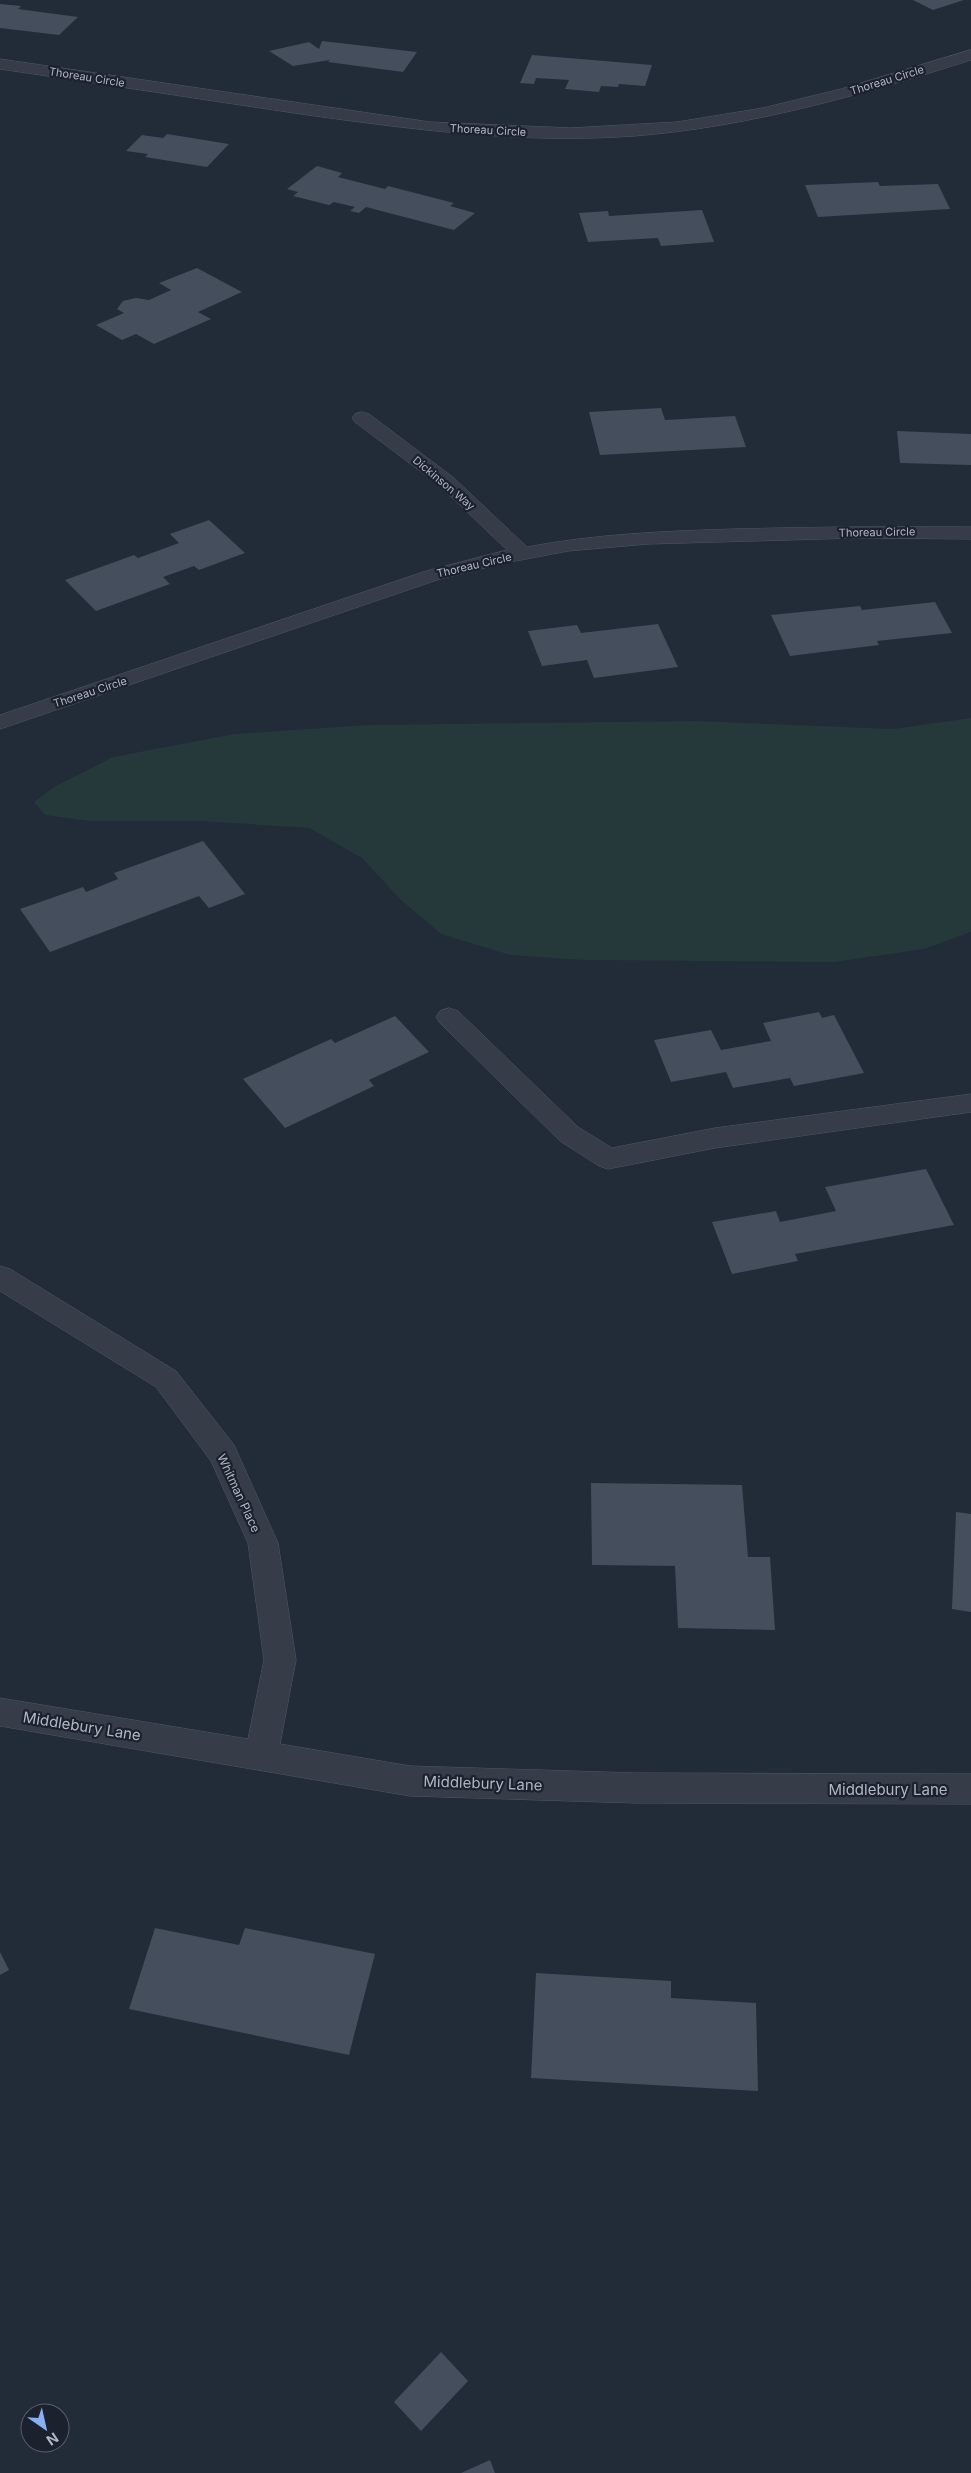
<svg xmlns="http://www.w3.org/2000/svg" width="971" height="2473" font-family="Inter,sans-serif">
  <rect width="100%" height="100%" fill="#222b38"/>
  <path fill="#25383a" d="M971 718V932L924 949 835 962 582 960 510 955 441 934 401 900 362 858 309 828 201 821H89L45 815 34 802 54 787 113 757 234 734 367 725 698 721 893 729Z"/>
  <g fill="#444e5d">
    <path d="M913 0H964L933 10Z"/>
    <path d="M0 4 21 6 18 9 78 17 59 35 0 28Z"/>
    <path d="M322 41 417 52 403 72 328 62 330 60 293 66 269 51 309 42 319 49Z"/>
    <path d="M532 55 652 65 645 86 619 84 618 87 601 86 599 92 565 89 569 80 536 78 534 84 520 83Z"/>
    <path d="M167 134 229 144 207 167 145 157 148 154 126 151 142 135 163 138Z"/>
    <path d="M317 166 342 173 338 177 385 189 388 186 454 203 450 206 475 213 454 230 366 207 359 213 350 211 355 207 334 202 329 205 293 196 298 192 287 189Z"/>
    <path d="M878 182 880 186 938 184 950 209 818 217 805 185Z"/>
    <path d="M702 210 714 242 661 246 658 238 588 242 579 213 608 211 609 216Z"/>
    <path d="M197 268 242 292 198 312 211 319 154 344 136 334 122 340 96 325 124 313 117 309 123 301 136 298 149 300 171 290 159 283Z"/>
    <path d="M661 408 665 420 735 416 746 447 600 455 589 412Z"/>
    <path d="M897 431 971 434V465L900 463Z"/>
    <path d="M209 520 245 553 199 570 194 566 163 577 170 584 96 611 65 580 134 555 138 558 179 543 170 534Z"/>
    <path d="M935 602 952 633 877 641 879 645 790 656 771 615 860 606 862 610Z"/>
    <path d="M658 624 678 667 594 678 587 660 542 666 528 631 577 625 581 633Z"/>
    <path d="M203 841 245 894 209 908 199 896 50 952 20 909 83 887 86 892 118 879 114 873Z"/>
    <path d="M819 1012 822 1018 834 1015 864 1073 794 1086 790 1078 733 1088 726 1072 671 1082 654 1040 711 1030 721 1050 771 1041 763 1023Z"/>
    <path d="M395 1016 429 1052 369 1080 374 1086 285 1128 243 1079 331 1039 335 1043Z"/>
    <path d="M926 1169 954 1225 795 1254 798 1261 732 1274 712 1222 776 1211 780 1222 836 1211 825 1187Z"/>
    <path d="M591 1483 742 1485 748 1557H770L775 1630 678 1628 675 1566 592 1565Z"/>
    <path d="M956 1512 971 1514V1612L952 1609Z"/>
    <path d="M155 1928 239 1945 245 1928 375 1954 349 2055 129 2009Z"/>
    <path d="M0 1952 9 1970 0 1975Z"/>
    <path d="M536 1973 671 1981V1998L756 2003 758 2091 531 2078Z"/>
    <path d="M441 2352 468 2381 421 2431 394 2402Z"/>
    <path d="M490 2460 495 2473H461Z"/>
  </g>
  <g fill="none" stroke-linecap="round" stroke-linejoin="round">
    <g stroke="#515863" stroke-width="1">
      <g id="minor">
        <path d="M971 50V60C861 95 749 127 634 136 524 144 417 130 308 115 206 100 103 84 0 69V59L430 122 571 128 677 122 763 108 841 89Z"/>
        <path d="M362 412 369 414 454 478 527 547C596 534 665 531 735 529 814 527 892 526 971 527V539L858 538 648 544 568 551 505 563 440 579 0 729V715L426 571 507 550 440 486 355 422 352 418 355 414Z"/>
        <path d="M449 1008 458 1011 578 1127 612 1148 715 1128 971 1094V1112L715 1148 608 1169 599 1166 560 1141 440 1023 436 1017 440 1011Z"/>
        <path d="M0 1266 10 1269 176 1371 234 1445 278 1543 296 1660 280 1744 410 1766 636 1773 971 1774V1804L636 1803 410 1796 0 1726V1698L248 1739 264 1660 248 1543 211 1461 156 1387 0 1291Z"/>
      </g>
    </g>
    <use href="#minor" fill="#363d49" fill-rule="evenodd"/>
  </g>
  <g text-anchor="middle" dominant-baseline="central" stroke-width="4.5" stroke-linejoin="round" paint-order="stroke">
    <g font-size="11" fill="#b1b8c5" stroke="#1b222d">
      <text transform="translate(87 77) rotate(9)">Thoreau Circle</text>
      <text transform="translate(887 80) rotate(-17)">Thoreau Circle</text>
      <text transform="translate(488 130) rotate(3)">Thoreau Circle</text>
      <text transform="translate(444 483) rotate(40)">Dickinson Way</text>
      <text transform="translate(877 532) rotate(-1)">Thoreau Circle</text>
      <text transform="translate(474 565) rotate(-13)">Thoreau Circle</text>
      <text transform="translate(90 692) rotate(-18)">Thoreau Circle</text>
    </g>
    <g font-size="12" fill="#b1b8c5" stroke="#1b222d">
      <text transform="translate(239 1493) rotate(65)">Whitman Place</text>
    </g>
    <g font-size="15" fill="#b1b8c5" stroke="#1b222d">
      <text transform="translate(82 1726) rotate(9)">Middlebury Lane</text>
      <text transform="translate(483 1783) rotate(2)">Middlebury Lane</text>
      <text x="888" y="1789">Middlebury Lane</text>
    </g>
  </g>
  <g transform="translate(45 2428) rotate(146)"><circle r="24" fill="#1b222d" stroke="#575e6a"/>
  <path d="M0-4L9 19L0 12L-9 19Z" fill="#89aff2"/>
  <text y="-8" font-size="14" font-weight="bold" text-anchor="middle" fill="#b1b8c5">N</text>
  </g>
</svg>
